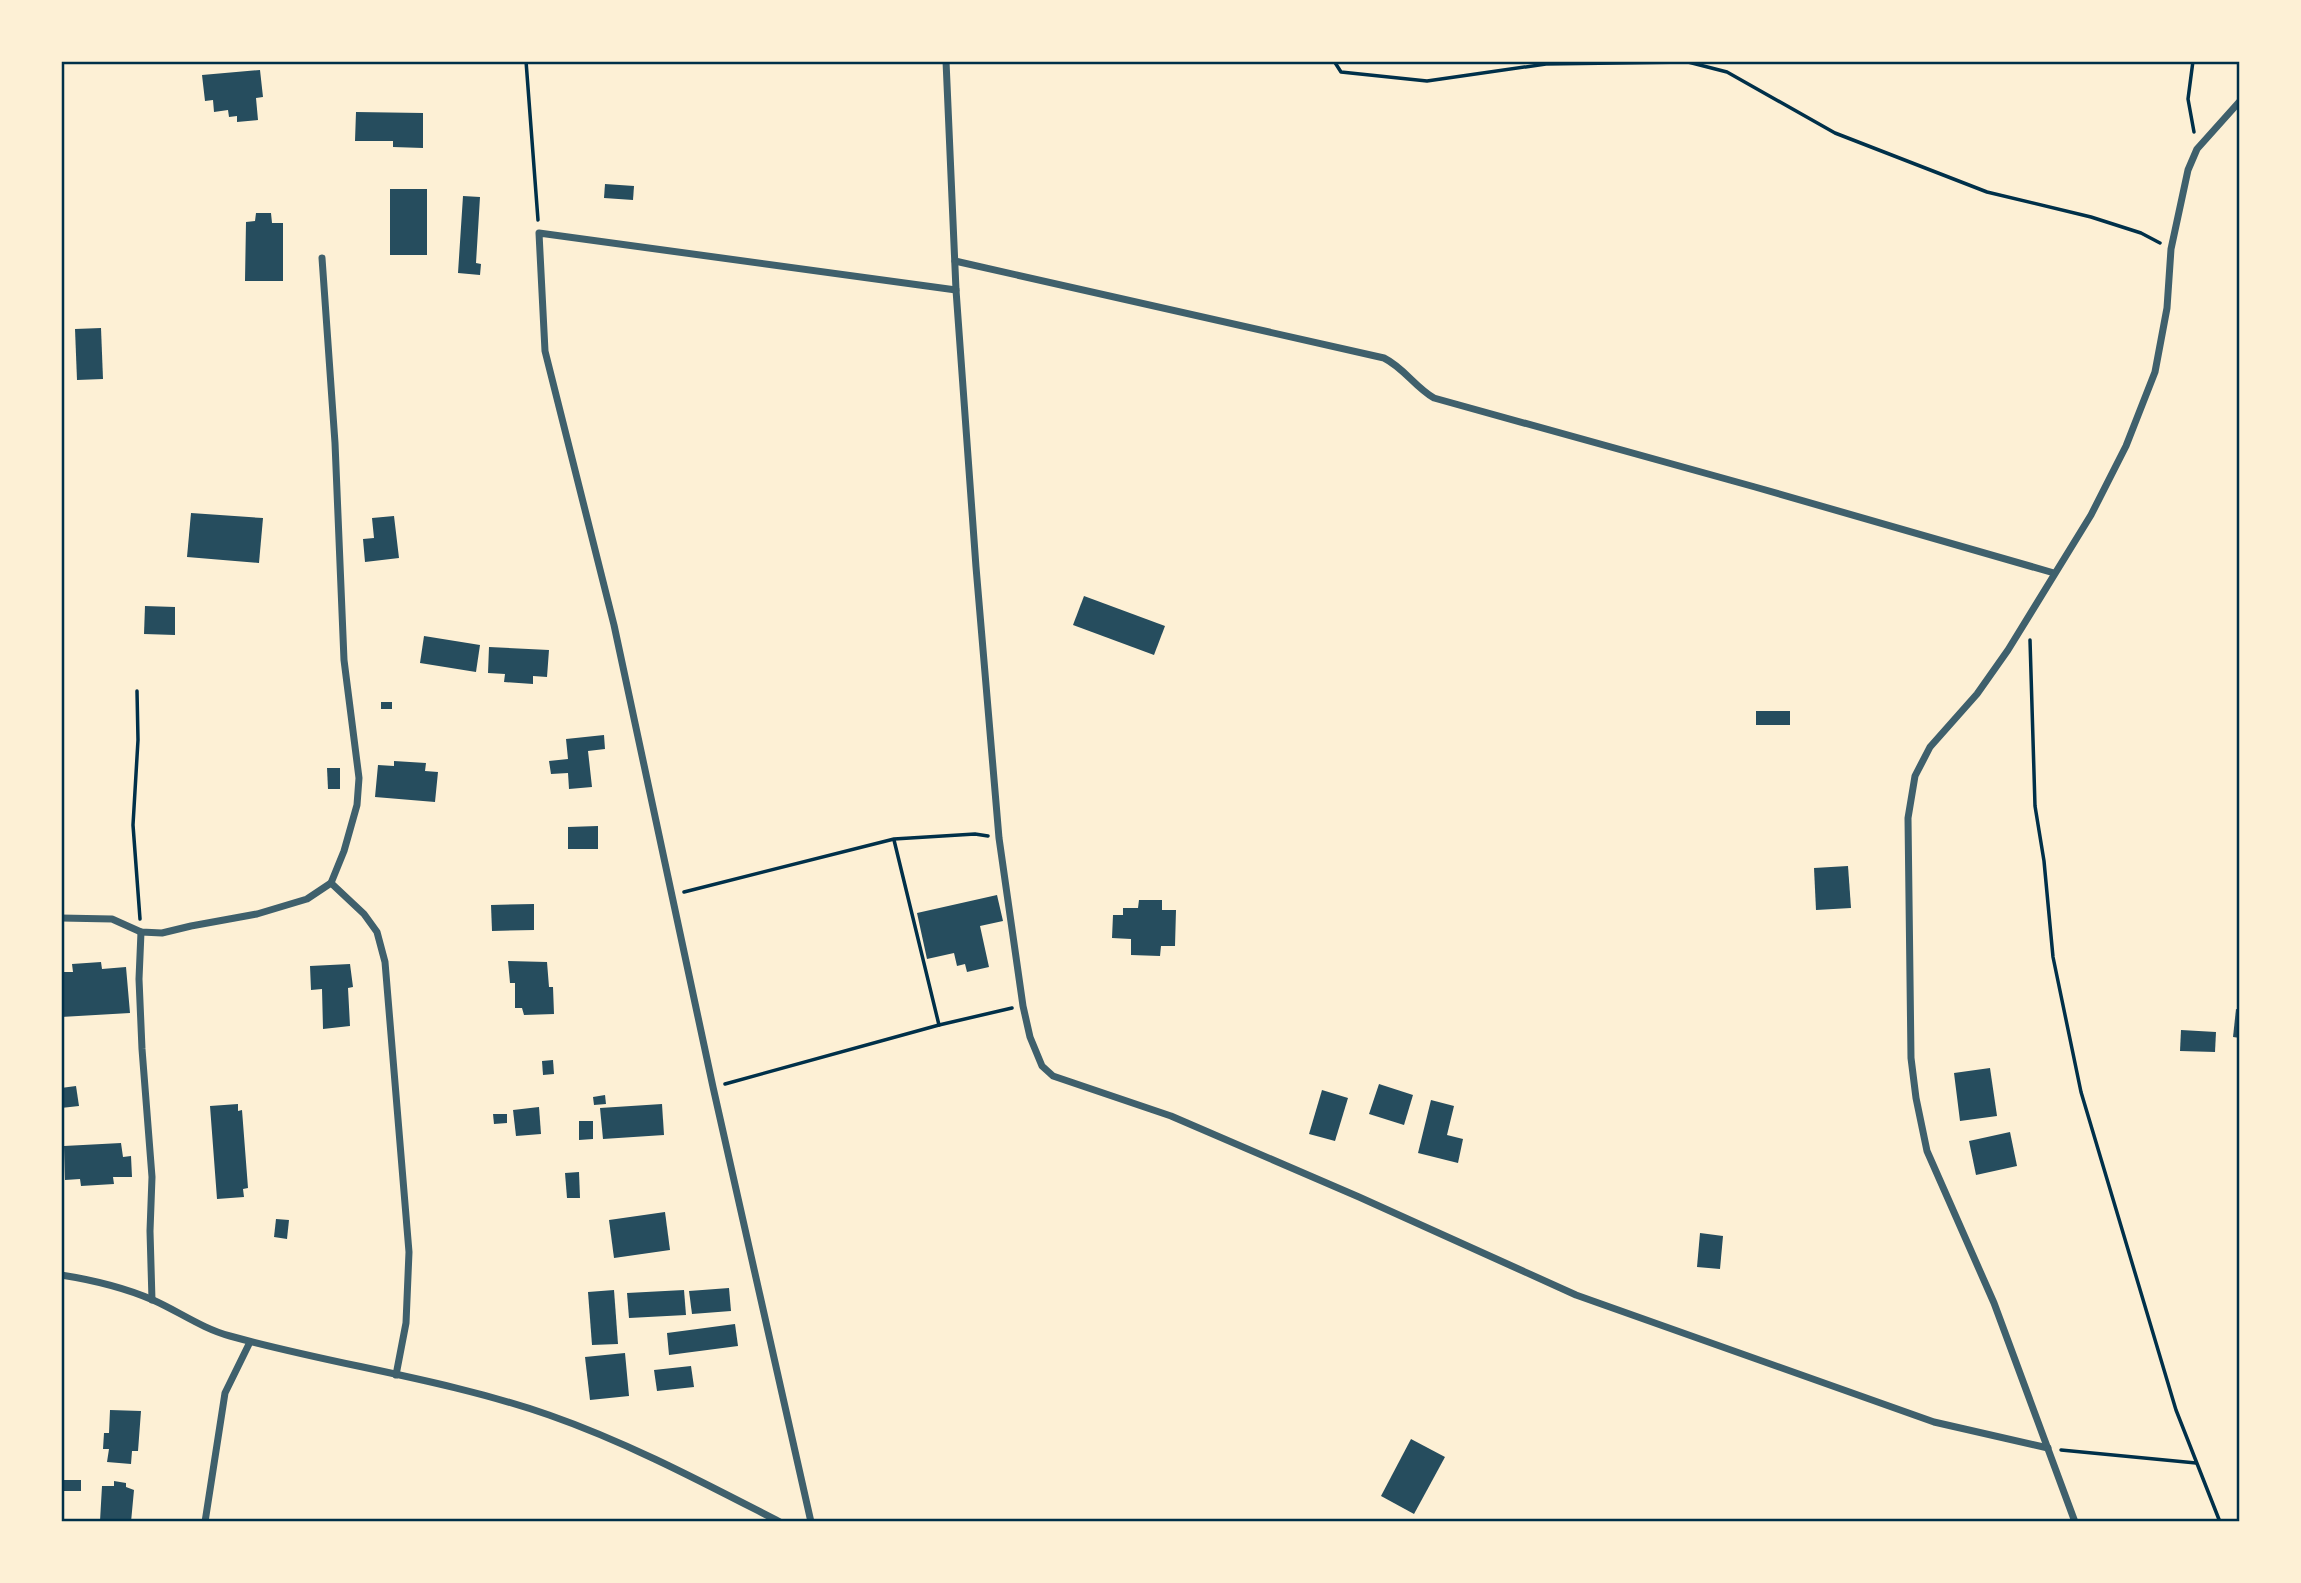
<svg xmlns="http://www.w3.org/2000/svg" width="2301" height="1583" font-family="'Open Sans',sans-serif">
  <rect width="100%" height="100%" fill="#fdf0d5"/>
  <g fill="#264d5e">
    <path d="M260 70 263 97 256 98 258 120 237 122V116L229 117 228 110 214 112 213 100 205 101 202 75Z"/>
    <path d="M356 112 423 113V148L393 147V141H355Z"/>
    <path d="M605 184 634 186 633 200 604 198Z"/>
    <rect x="390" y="189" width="37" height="66"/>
    <path d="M463 196 480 197 476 263 481 264 480 275 458 273Z"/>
    <path d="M256 213H271L272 223H283V281H245L246 222 255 221Z"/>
    <path d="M101 328 103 379 77 380 75 329Z"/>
    <path d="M191 513 263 518 259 563 187 557Z"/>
    <path d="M394 516 399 558 365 562 363 539 374 538 372 518Z"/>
    <path d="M1084 596 1165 626 1154 655 1073 625Z"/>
    <path d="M145 606 175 607V635L144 634Z"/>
    <path d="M424 636 480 645 476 672 420 663Z"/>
    <path d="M489 647 549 650 547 677 533 676V684L504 682 505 674 488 673Z"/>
    <rect x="381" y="702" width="11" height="7"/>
    <rect x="1756" y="711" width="34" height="14"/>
    <path d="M604 735 605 749 588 751 592 787 569 789 568 773 551 774 549 761 568 759 566 739Z"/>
    <path d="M394 761 426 763 425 771 438 772 435 802 375 797 378 765 394 766Z"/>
    <path d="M327 768H340V789H328Z"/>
    <path d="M598 826V849H568V827Z"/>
    <path d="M1848 866 1851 908 1816 910 1814 868Z"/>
    <path d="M997 895 1003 921 980 926 989 967 967 972 965 964 957 966 954 953 927 959 917 913Z"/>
    <path d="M1139 900H1162V910H1176L1175 946H1161L1160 956 1131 955V939L1112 938 1113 915H1123V908H1138Z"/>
    <path d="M534 904V930L492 931 491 905Z"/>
    <path d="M508 961 547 962 549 987H553L554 1014 524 1015 522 1008H515V983H510Z"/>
    <path d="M101 962 102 969 126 967 130 1013 61 1017V972H73L72 964Z"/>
    <path d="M350 964 353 987 348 988 350 1026 323 1029 322 989 311 990 310 966Z"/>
    <path d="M2236 1009 2240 1010V1038L2233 1037Z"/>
    <path d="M2181 1030 2216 1032 2215 1052 2180 1051Z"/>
    <path d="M553 1060 554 1074 543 1075 542 1061Z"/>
    <path d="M1990 1068 1997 1116 1960 1121 1954 1073Z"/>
    <path d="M1379 1084 1413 1095 1404 1125 1369 1114Z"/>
    <path d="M76 1086 79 1106 61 1108V1088Z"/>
    <path d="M1322 1090 1348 1098 1335 1141 1309 1134Z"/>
    <path d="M605 1095 606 1104 594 1105 593 1097Z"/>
    <path d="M1431 1100 1454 1106 1447 1135 1463 1139 1458 1163 1418 1153Z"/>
    <path d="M238 1104V1111L242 1110 248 1188 243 1189 244 1197 217 1199 210 1106Z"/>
    <path d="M662 1104 664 1135 603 1139 600 1108Z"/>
    <path d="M539 1107 541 1134 516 1136 513 1110Z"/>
    <path d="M493 1114H507V1123L494 1124Z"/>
    <path d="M579 1121H593V1139L579 1140Z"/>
    <path d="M2010 1132 2017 1166 1976 1175 1969 1141Z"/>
    <path d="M121 1143 123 1157 131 1156 132 1177H113L114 1184 81 1186 80 1179 65 1180 64 1146Z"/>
    <path d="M579 1172 580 1198H567L565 1173Z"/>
    <path d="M665 1212 670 1250 614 1258 609 1220Z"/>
    <path d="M276 1219 289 1220 287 1239 274 1237Z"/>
    <path d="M1700 1233 1723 1236 1720 1269 1697 1267Z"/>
    <path d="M729 1288 731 1311 692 1314 689 1291Z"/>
    <path d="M614 1290 618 1344 592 1345 588 1292Z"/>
    <path d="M684 1290 686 1315 629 1318 627 1293Z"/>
    <path d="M735 1324 738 1346 669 1355 667 1333Z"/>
    <path d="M625 1353 629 1396 590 1400 585 1357Z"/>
    <path d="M691 1366 694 1387 657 1391 654 1370Z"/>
    <path d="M110 1410 141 1411 138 1451H132L131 1464 107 1462 109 1449H103L104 1433H109Z"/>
    <path d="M1411 1439 1445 1457 1414 1514 1381 1496Z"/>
    <rect x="61" y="1480" width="20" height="11"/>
    <path d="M114 1481 126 1483V1487L134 1490 131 1522 100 1521 102 1486H114Z"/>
  </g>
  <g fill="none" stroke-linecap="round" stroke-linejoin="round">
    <g stroke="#003049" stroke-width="3.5">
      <path d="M526 61 538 220"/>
      <path d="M1334 61 1341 72 1427 81 1546 64 1688 62 1727 72 1835 133 1987 192 2091 217 2141 233 2160 243"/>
      <path d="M2193 61 2188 99 2194 132"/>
      <path d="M2030 640 2035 806 2044 861 2053 957 2081 1092 2176 1410 2220 1522"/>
      <path d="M137 691 138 740 133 825 140 919"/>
      <path d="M894 840 939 1025"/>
      <path d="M684 892 894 839 975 834 988 836"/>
      <path d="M725 1084 939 1025 1012 1008"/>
      <path d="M2061 1450 2196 1463"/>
    </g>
    <g stroke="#3f606c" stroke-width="7">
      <path d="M946 61 956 290 976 567 999 838 1023 1006 1030 1037 1042 1066 1053 1076 1171 1116 1359 1197 1576 1295 1934 1422 2048 1448"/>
      <path d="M955 261 1384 358C1404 368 1415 387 1434 398L1755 487 2054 573"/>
      <path d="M331 883 364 914 377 932 385 962 409 1252 406 1323 396 1375"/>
      <path d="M61 918 112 919 141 932 162 933 191 926 257 914 307 899 331 883 344 851 357 805 359 778 344 660 335 443 322 258"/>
      <path d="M141 932 139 979 142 1049 152 1177 150 1231 152 1300"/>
      <path d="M61 1275C93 1280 123 1287 153 1300 178 1311 203 1329 230 1336 335 1365 445 1379 549 1415 629 1443 704 1483 780 1522"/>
      <path d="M205 1522 225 1393 250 1342"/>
      <path d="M811 1522 713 1087 614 625 545 351 539 233 956 290"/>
      <path d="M2075 1522 1994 1303 1927 1151 1916 1098 1911 1058 1908 818 1915 776 1930 747 1977 694 2008 650 2091 515 2126 446 2155 372 2167 308 2171 249 2188 170 2197 149 2240 101"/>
    </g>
  </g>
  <rect width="2301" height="1583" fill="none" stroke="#fdf0d5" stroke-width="126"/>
  <rect x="63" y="63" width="2175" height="1457" fill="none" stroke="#003049" stroke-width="2.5"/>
</svg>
